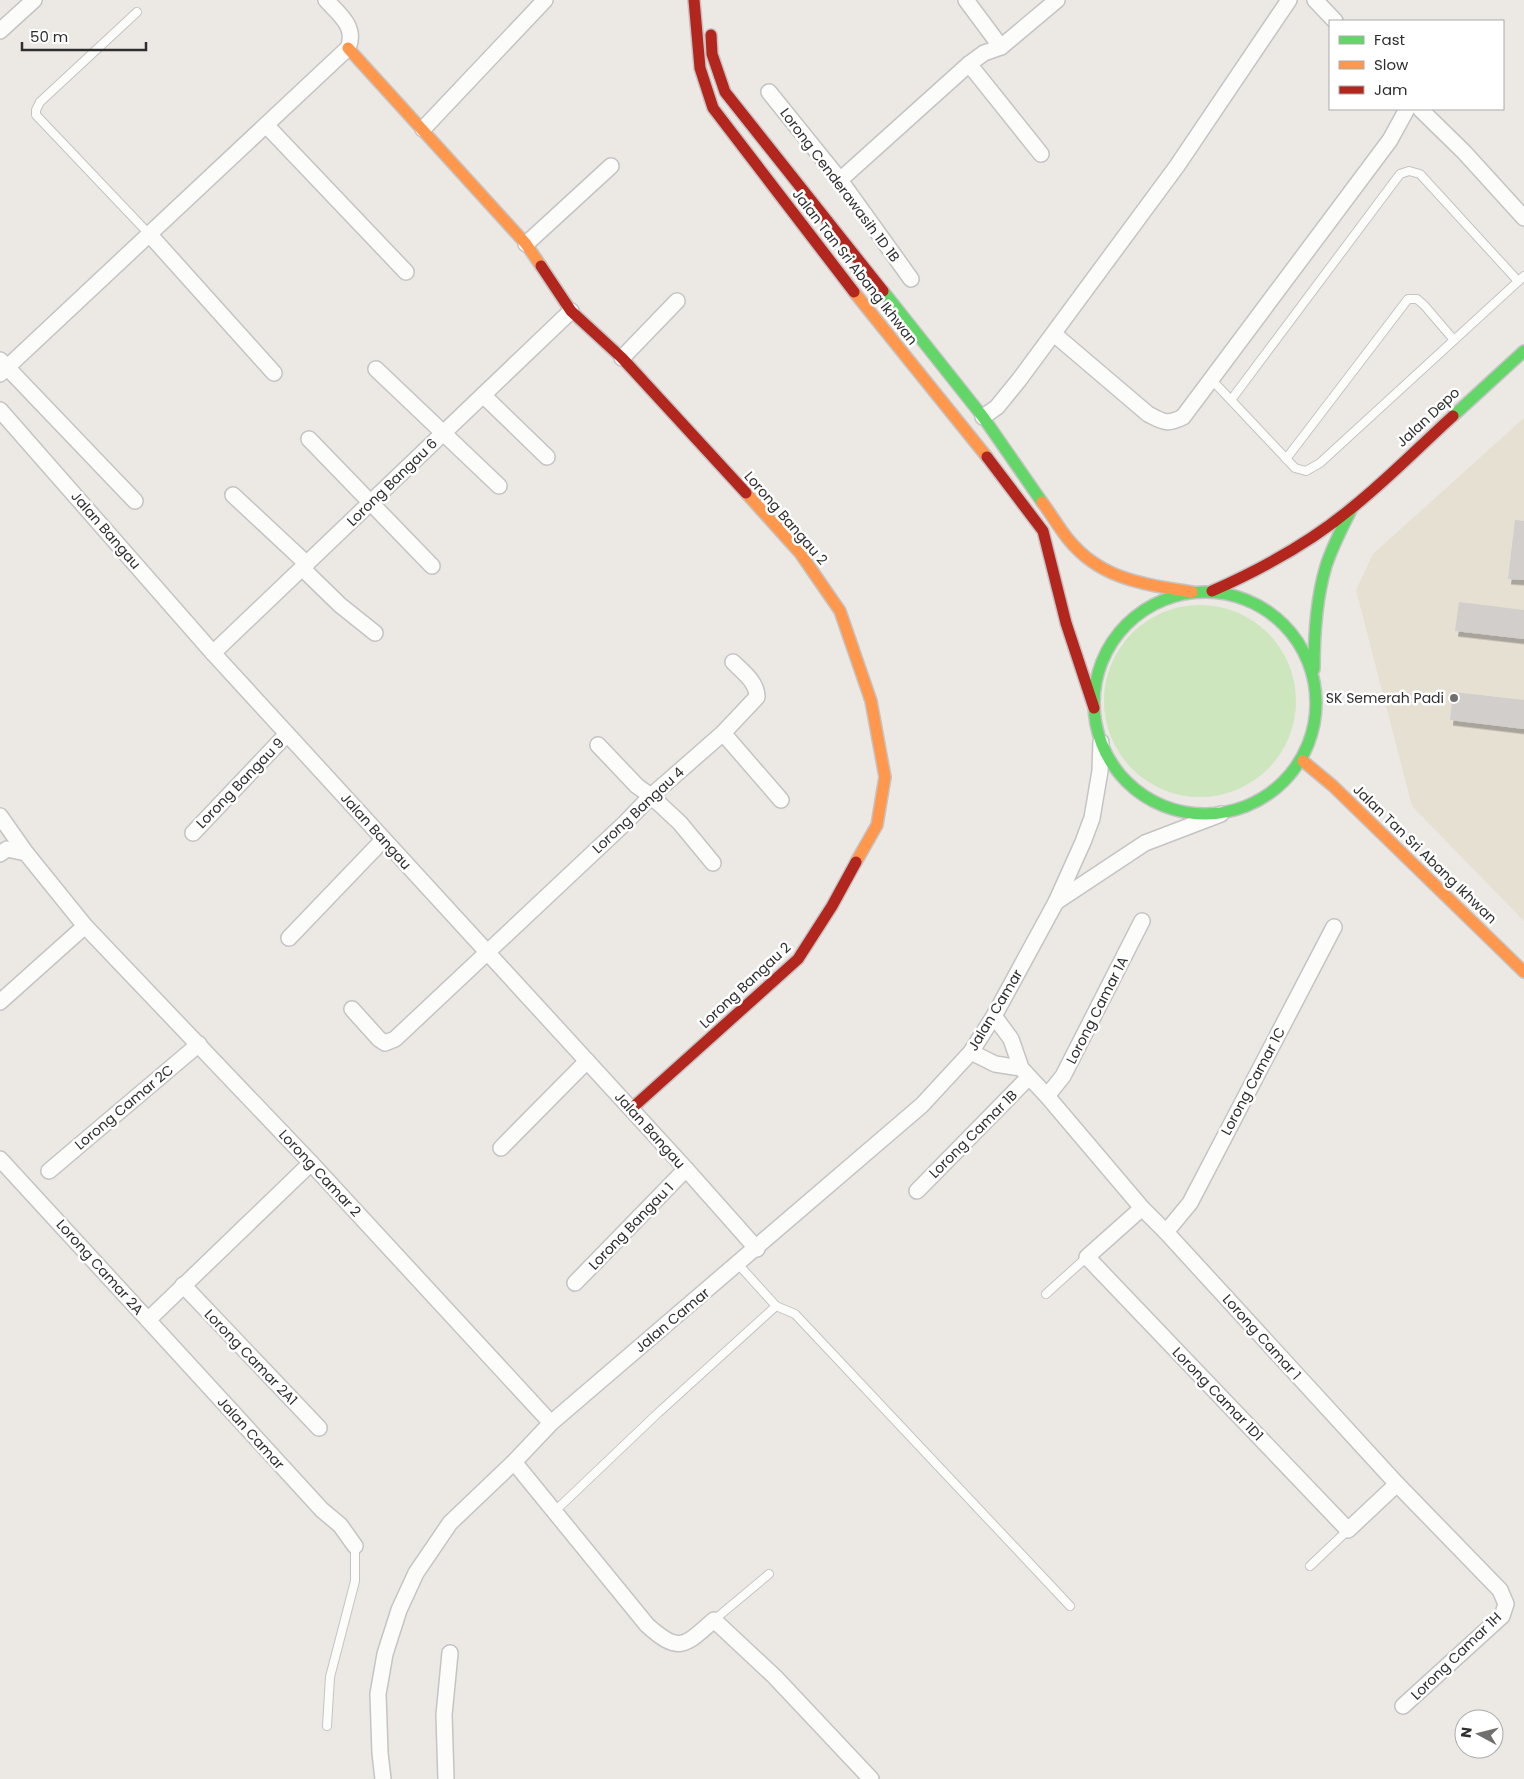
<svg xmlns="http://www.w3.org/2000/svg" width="1524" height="1779" font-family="Poppins,sans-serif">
  <defs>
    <filter id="shadow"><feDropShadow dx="3" dy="5.5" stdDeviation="0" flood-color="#0004"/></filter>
  </defs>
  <rect width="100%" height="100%" fill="#ece8e4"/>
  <path fill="#e6e0d3" d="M1524 418V921L1412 806 1356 590 1373 554Z"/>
  <circle fill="#cee6be" cx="1200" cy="701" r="96"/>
  <g fill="#d1cecb" filter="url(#shadow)">
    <path d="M1515 520 1524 521V580L1508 579Z"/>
    <path d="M1459 602 1524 610V639L1455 631Z"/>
    <path d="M1453 692 1524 700V729L1450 720Z"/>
  </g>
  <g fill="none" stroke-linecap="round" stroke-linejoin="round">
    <g stroke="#c5c4c5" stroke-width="10">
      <g id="lane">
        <path d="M137 12 40 102 36 110V115L150 235"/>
        <path d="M1211 379 1295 468 1306 471 1320 463 1524 276"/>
        <path d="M1231 400 1400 174 1409 171 1420 174 1518 281"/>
        <path d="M1286 459 1408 299H1417L1424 305 1454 340"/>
        <path d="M738 1264 776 1306 795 1314 1070 1606"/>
        <path d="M1046 1294 1087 1257"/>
        <path d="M555 1511 658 1413 776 1306"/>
        <path d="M1310 1566 1348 1530"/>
        <path d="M714 1620 769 1574"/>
        <path d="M327 1726 330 1677 355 1581V1546"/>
      </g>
    </g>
    <g stroke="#c5c4c5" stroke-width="18">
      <g id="street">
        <path d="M966 0 1001 47"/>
        <path d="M1315 0 1335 21"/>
        <path d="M0 31 34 0"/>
        <path d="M969 64 1041 154"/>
        <path d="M769 92 840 180 911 279"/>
        <path d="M1420 109 1464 152 1524 218"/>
        <path d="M266 125 406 272"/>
        <path d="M423 129 545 0"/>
        <path d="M840 180 969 64 984 53 1001 47 1057 0"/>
        <path d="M150 235 274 373"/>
        <path d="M526 244 611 166"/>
        <path d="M1054 334 1148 414C1163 422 1167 425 1183 417L1390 140 1407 109"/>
        <path d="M622 358 677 301"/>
        <path d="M0 360 135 501"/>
        <path d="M376 369 499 486"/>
        <path d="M0 374 348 48C357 27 339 14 326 0"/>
        <path d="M483 395 547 457"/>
        <path d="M0 410 213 653 686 1169 757 1249"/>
        <path d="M983 417 997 407 1019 380 1177 166 1289 0"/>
        <path d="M309 439 432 566"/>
        <path d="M233 495 307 564"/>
        <path d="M302 568 340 605 375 633"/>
        <path d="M213 653 571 311"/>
        <path d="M723 733 781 800"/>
        <path d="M598 745 637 786 651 796 680 823 713 863"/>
        <path d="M0 816 26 853"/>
        <path d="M193 833 287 734"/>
        <path d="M0 854 7 849 26 853 85 926 311 1163 551 1423"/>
        <path d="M1056 902 1145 843 1221 814"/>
        <path d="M289 938 383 840"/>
        <path d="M0 1002 85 926"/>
        <path d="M352 1009 379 1039 385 1043 395 1039 625 823 651 796 723 733 757 697C757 682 743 672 733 662"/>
        <path d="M994 1016 1011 1039 1021 1068 1047 1096 1142 1208 1166 1232 1397 1484 1500 1590 1506 1604 1502 1616 1403 1706"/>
        <path d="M971 1052 995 1064 1021 1068"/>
        <path d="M1047 1096 1063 1076 1142 921"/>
        <path d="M501 1148 587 1061"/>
        <path d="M0 1159 148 1320 311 1163"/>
        <path d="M49 1171 199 1044"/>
        <path d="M917 1191 1029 1077"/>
        <path d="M1142 1208 1087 1257 1348 1530 1397 1484"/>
        <path d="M1166 1232 1190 1203 1334 927"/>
        <path d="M575 1283 686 1169"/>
        <path d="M183 1285 319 1428"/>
        <path d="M148 1320 322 1510 340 1525 355 1546"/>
        <path d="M514 1462 647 1625C680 1655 685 1645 714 1620L775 1677 871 1779"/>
        <path d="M383 1779 380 1753 378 1694 385 1654 399 1610 416 1573 450 1523 514 1462 551 1423 922 1105 971 1052 994 1016 1056 902 1083 842 1092 818 1100 771 1101 742"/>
        <path d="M446 1779 444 1715 450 1653"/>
      </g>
    </g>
    <g stroke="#c5c4c5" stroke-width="14">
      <g id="fast">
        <path d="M883 291 983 417 1042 502"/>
        <path d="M1453 416 1524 351"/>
        <circle cx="1205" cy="703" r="111"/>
        <path d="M1314 669C1314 635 1316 599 1326 566 1332 547 1342 528 1351 510"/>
      </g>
    </g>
    <g stroke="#c5c4c5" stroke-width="14">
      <g id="slow">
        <path d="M348 48 526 244 541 266"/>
        <path d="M854 292 987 457"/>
        <path d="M746 493 800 553 840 611 871 701 885 777 877 825 856 862"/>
        <path d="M1042 502C1051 514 1059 528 1068 539 1101 580 1144 584 1192 592"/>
        <path d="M1303 761 1333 786 1524 972"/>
      </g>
    </g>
    <g stroke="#c5c4c5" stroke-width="14">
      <g id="jam">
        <path d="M694 0 700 68 713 108 854 292"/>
        <path d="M711 35 712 54 725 92 883 291"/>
        <path d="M541 266 571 311 622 358 746 493"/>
        <path d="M987 457 1043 531 1066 623 1094 708"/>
        <path d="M1212 591C1262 569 1311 542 1353 507 1388 479 1420 446 1453 416"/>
        <path d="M631 1109 798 959 832 906 856 862"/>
      </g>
    </g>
    <use href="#lane" stroke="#fcfcfb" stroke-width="8"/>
    <use href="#street" stroke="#fcfcfb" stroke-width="15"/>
    <use href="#fast" stroke="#63d668" stroke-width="11"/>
    <use href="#slow" stroke="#ff974d" stroke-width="11"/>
    <use href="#jam" stroke="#b3261e" stroke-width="11"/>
  </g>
  <circle fill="#706f6e" stroke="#fff" stroke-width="2" cx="1454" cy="698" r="5"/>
  <g text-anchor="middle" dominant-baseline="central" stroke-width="5" stroke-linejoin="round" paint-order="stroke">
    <g font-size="14" fill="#2e2e2e" stroke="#fff">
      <text transform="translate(840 185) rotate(53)">Lorong Cenderawasih 1D 1B</text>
      <text transform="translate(855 267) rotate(52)">Jalan Tan Sri Abang Ikhwan</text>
      <text transform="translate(1428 417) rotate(-43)">Jalan Depo</text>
      <text transform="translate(392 482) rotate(-44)">Lorong Bangau 6</text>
      <text transform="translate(786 518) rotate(49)">Lorong Bangau 2</text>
      <text transform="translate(106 530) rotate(49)">Jalan Bangau</text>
      <text transform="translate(240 783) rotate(-46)">Lorong Bangau 9</text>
      <text transform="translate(638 810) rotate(-43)">Lorong Bangau 4</text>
      <text transform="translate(376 831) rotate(48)">Jalan Bangau</text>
      <text transform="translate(1425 854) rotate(44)">Jalan Tan Sri Abang Ikhwan</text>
      <text transform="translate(745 985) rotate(-43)">Lorong Bangau 2</text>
      <text transform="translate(995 1010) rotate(-59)">Jalan Camar</text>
      <text transform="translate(1097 1010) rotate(-63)">Lorong Camar 1A</text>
      <text transform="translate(1253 1081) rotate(-62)">Lorong Camar 1C</text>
      <text transform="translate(124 1107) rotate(-40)">Lorong Camar 2C</text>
      <text transform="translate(650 1130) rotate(48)">Jalan Bangau</text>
      <text transform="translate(973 1134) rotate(-45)">Lorong Camar 1B</text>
      <text transform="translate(320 1173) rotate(47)">Lorong Camar 2</text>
      <text transform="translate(631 1226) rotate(-46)">Lorong Bangau 1</text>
      <text transform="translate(100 1267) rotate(48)">Lorong Camar 2A</text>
      <text transform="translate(672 1320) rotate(-40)">Jalan Camar</text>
      <text transform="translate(1262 1337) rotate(48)">Lorong Camar 1</text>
      <text transform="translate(251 1357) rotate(46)">Lorong Camar 2A1</text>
      <text transform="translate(1218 1394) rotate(46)">Lorong Camar 1D1</text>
      <text transform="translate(251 1433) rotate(48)">Jalan Camar</text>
      <text transform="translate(1456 1656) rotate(-44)">Lorong Camar 1H</text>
    </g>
    <g font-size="14" fill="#2e2e2e" stroke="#fff" text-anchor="end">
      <text x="1444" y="698">SK Semerah Padi</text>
    </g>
  </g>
  <rect x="1329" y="20" width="175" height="90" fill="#ffffff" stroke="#ababab"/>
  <rect x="1339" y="36" width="25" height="8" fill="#63d668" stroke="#ababab"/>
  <text x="1374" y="45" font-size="15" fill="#2e2e2e">Fast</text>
  <rect x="1339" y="61" width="25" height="8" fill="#ff974d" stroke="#ababab"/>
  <text x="1374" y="70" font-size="15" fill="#2e2e2e">Slow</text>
  <rect x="1339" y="86" width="25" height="8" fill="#b3261e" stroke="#ababab"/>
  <text x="1374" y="95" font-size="15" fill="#2e2e2e">Jam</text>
  <g transform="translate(1479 1734) rotate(277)"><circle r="24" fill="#ffffff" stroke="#ababab"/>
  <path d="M0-4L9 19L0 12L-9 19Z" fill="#706f6e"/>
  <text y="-8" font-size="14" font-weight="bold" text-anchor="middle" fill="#2e2e2e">N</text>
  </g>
  <path d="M22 42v8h124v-8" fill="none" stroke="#2e2e2e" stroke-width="2.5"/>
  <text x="30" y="42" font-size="15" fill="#2e2e2e" stroke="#ffffff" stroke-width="4" paint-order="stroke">50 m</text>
</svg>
